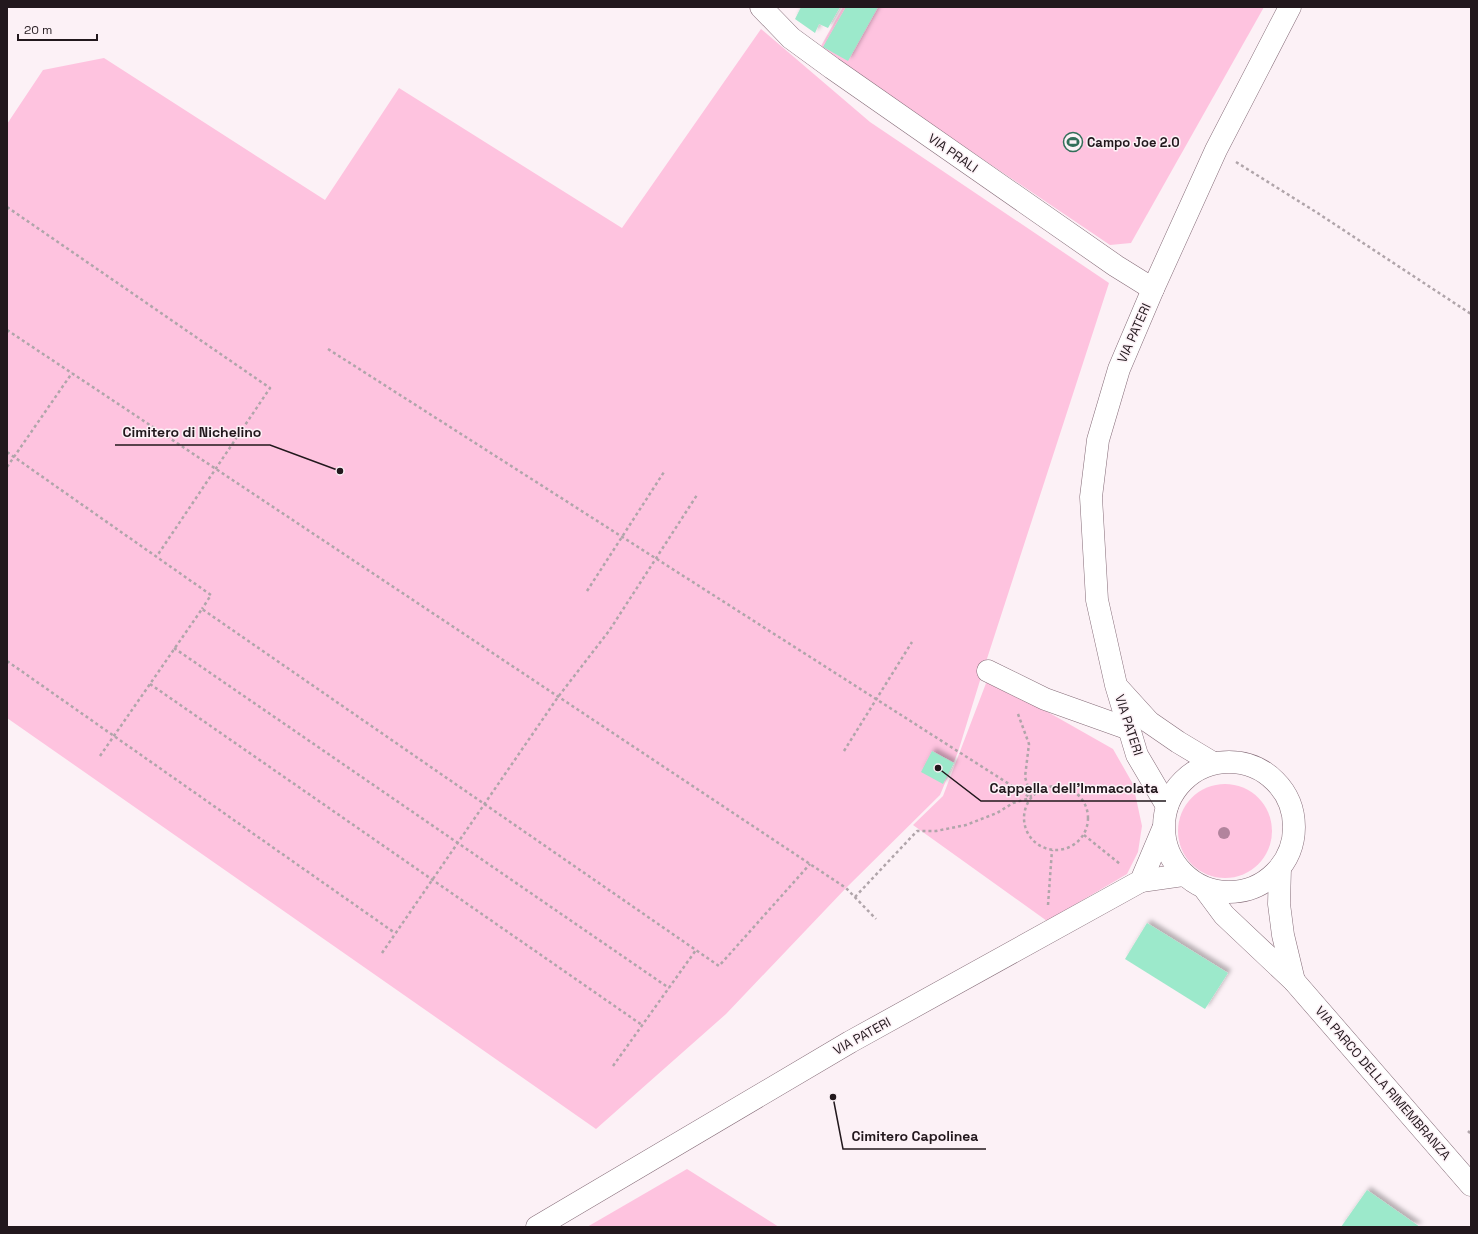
<svg xmlns="http://www.w3.org/2000/svg" width="1478" height="1234" font-family="'Space Grotesk',sans-serif">
  <defs>
    <filter id="shadow"><feDropShadow dx="3.5" dy="-3.5" stdDeviation="2" flood-color="#0004"/></filter>
  </defs>
  <rect width="100%" height="100%" fill="#fcf1f6"/>
  <g fill="#fec3df">
    <path d="M843 7H1264L1131 243 1110 245 846 67 821 46Z"/>
    <path d="M761 29 870 122 1109 283 982 674 958 752 940 795 846 888 726 1014 596 1129 7 718V124L43 70 104 58 325 200 399 88 622 228Z"/>
    <path d="M988 678 1113 749 1133 784 1142 826 1138 852 1127 874 1047 921 913 825 943 796Z"/>
    <circle cx="1225" cy="831" r="47"/>
    <path d="M687 1169 779 1227H587Z"/>
  </g>
  <g fill="#9ce9cb" filter="url(#shadow)">
    <path d="M801 7H840L828 28 819 24 815 33 795 19Z"/>
    <path d="M846 7H878L848 61 823 47Z"/>
    <path d="M932 751 954 763 943 784 921 772Z"/>
    <path d="M1147 923 1228 973 1205 1009 1125 959Z"/>
    <path d="M1367 1190 1420 1227H1341Z"/>
  </g>
  <g fill="none" stroke-linecap="round" stroke-linejoin="round">
    <g stroke="#856c78" stroke-width="23">
      <g id="minor">
        <path d="M761 7 791 38 832 68 1116 266 1153 289"/>
        <path d="M988 671 1045 699 1129 729"/>
        <path d="M1119 689 1149 722 1178 742 1213 763"/>
        <circle cx="1229" cy="827" r="65"/>
        <path d="M1167 806 1137 755 1116 685 1097 600 1091 497 1098 440 1119 369 1153 289 1216 150 1290 7"/>
        <path d="M1280 868 1279 904 1283 935 1294 981"/>
        <path d="M1141 881 1183 875"/>
        <path d="M1204 888 1224 915 1294 981 1471 1185"/>
        <path d="M537 1227 850 1042 1141 881 1163 829"/>
      </g>
    </g>
    <g stroke="#b0a5aa" stroke-width="2.5" stroke-dasharray="3 3" stroke-linecap="butt">
      <path d="M1236 162 1316 212 1471 314"/>
      <path d="M7 207 270 388 157 556"/>
      <path d="M7 330 846 888 876 919"/>
      <path d="M328 349 1031 798"/>
      <path d="M7 452 211 595 202 609"/>
      <path d="M7 467 72 373"/>
      <path d="M587 591 664 472"/>
      <path d="M174 648 669 988"/>
      <path d="M7 661 395 933"/>
      <path d="M150 684 642 1025"/>
      <path d="M1018 714 1029 744 1025 777 1031 797"/>
      <path d="M844 751 912 642"/>
      <path d="M100 756 202 609 719 966 810 864"/>
      <circle cx="1056" cy="818" r="32"/>
      <path d="M1084 835 1120 864"/>
      <path d="M855 897 917 831H936L966 825 997 813 1013 803 1030 798"/>
      <path d="M1048 905 1052 850"/>
      <path d="M382 953 558 697 609 631 697 495"/>
      <path d="M613 1066 696 950"/>
      <path d="M1468 1131 1471 1134"/>
    </g>
    <use href="#minor" stroke="#fff" stroke-width="22"/>
  </g>
  <circle fill="#b2849d" cx="1224" cy="833" r="6"/>
  <defs>
    <g id="stadium-ring" transform="scale(1)"><circle r="9.5" fill="#fcf1f6" stroke="#326e59" stroke-width="1.5"/><path d="M0-5a6.5 5 0 1 0 0 10a6.5 5 0 1 0 0-10ZM-3.5-1.8h7v3.6h-7Z" fill="#326e59"/></g>
  </defs>
  <g fill-rule="evenodd">
    <use href="#stadium-ring" x="1073" y="142"/>
  </g>
  <g text-anchor="middle" dominant-baseline="central" stroke-width="3" stroke-linejoin="round" paint-order="stroke">
    <g font-size="13" font-weight="bold" fill="#22181d" stroke="#fcf1f6" text-anchor="start">
      <text x="1087" y="142">Campo Joe 2.0</text>
    </g>
    <g font-size="13" fill="#22181d" stroke="#fcf1f6">
      <text transform="translate(953 153) rotate(35)">VIA PRALI</text>
      <text transform="translate(1134 333) rotate(-66)">VIA PATERI</text>
      <text transform="translate(1129 725) rotate(72)">VIA PATERI</text>
      <text transform="translate(862 1036) rotate(-29)">VIA PATERI</text>
      <text transform="translate(1383 1083) rotate(49)">VIA PARCO DELLA RIMEMBRANZA</text>
    </g>
  </g>
  <path fill="none" stroke="#22181d" stroke-width="1.5" d="M340 471L270 445H115M938 768L981 801H1166M833 1097L843 1149H986"/>
  <g fill="#22181d" stroke="#fcf1f6" stroke-width="1.5">
    <circle cx="340" cy="471" r="4"/>
    <circle cx="938" cy="768" r="4"/>
    <circle cx="833" cy="1097" r="4"/>
  </g>
  <g font-size="14" text-anchor="middle" font-weight="bold" fill="#22181d" stroke="#fcf1f6" stroke-width="3" stroke-linejoin="round" paint-order="stroke">
    <text x="192" y="437">Cimitero di Nichelino</text>
    <text x="1074" y="793">Cappella dell'Immacolata</text>
    <text x="915" y="1141">Cimitero Capolinea</text>
  </g>
  <rect width="1478" height="1234" fill="none" stroke="#22181d" stroke-width="16"/>
  <path d="M18 34v6h79v-6" fill="none" stroke="#22181d" stroke-width="2"/>
  <text x="24" y="34" font-size="12" fill="#22181d" stroke="#fcf1f6" stroke-width="3" paint-order="stroke">20 m</text>
</svg>
